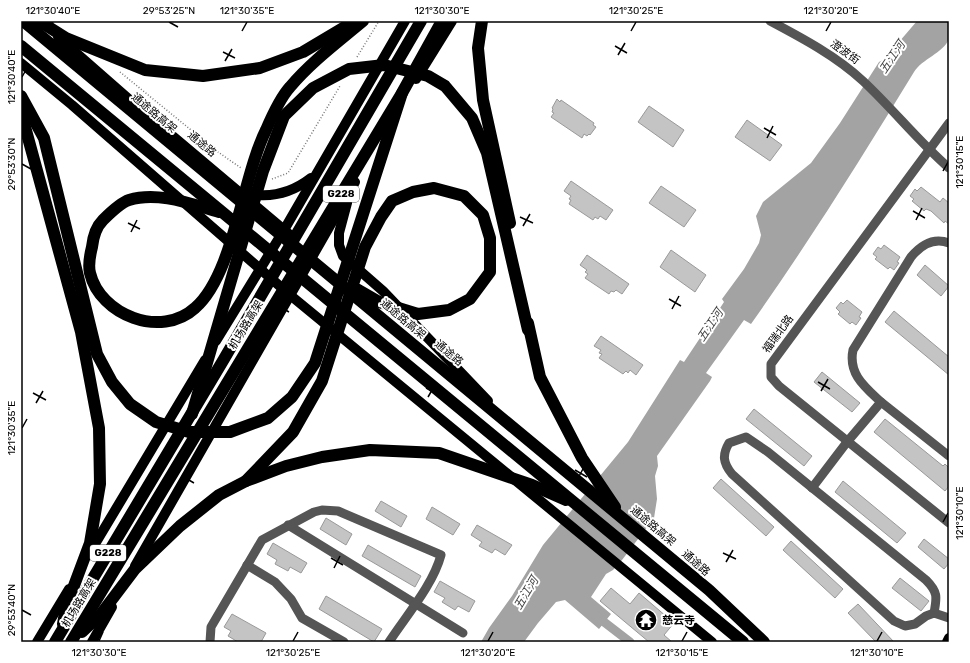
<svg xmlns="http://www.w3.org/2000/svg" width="970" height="663" font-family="Rubik,'Noto Sans SC',sans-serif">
  <rect width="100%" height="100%" fill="#fff"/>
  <path fill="#a3a3a3" d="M917 21H949C949 26 951 35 949 39 943 53 922 59 914 72 862 157 809 242 751 324L744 320 706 373 712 377 710 381 657 456 658 466 655 476 657 499 654 518 622 560 613 570 606 574 591 597 611 614 599 629 565 600 556 602 538 623 524 642H481L489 628 512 596 543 545 628 442 680 360 684 362 724 302 722 299 744 269 759 243 761 235 756 216 763 202 811 163 840 123 879 62 891 55 899 42Z"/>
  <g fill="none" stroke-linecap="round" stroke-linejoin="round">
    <path stroke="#a3a3a3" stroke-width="9" d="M595 615 630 642"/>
  </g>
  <g fill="#c4c4c4" stroke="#999">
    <path d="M557 99 560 102 561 100 594 123 593 125 596 127 590 135 589 134 587 136 584 134 582 138 551 117 554 113 552 112 553 109 552 108Z"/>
    <path d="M649 106 684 130 673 147 638 122Z"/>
    <path d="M747 120 782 145 770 161 735 137Z"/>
    <path d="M571 181 613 210 606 220 600 216 598 219 595 217 593 220 569 204 571 200 569 199 571 196 564 191Z"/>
    <path d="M661 186 696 210 684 227 649 203Z"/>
    <path d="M921 187 940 202 943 198 949 203V224L945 221 944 223 931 211 926 209 924 211 912 201 914 199 910 196 915 189 917 191Z"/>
    <path d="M884 245 900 257 897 262 899 263 894 270 890 267 888 269 875 259 877 257 873 254 878 247 881 249Z"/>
    <path d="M671 250 706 275 695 292 660 267Z"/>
    <path d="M587 255 629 284 622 294 616 290 614 292 611 291 609 294 585 278 588 274 585 272 587 270 580 265Z"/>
    <path d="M925 265 949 286 941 296 917 275Z"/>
    <path d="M847 300 862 312 859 317 861 318 856 325 852 322 850 324 838 314 840 312 836 308 841 302 843 304Z"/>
    <path d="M894 311 949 357V375L885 322Z"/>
    <path d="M601 336 643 365 636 375 630 370 628 373 626 371 623 374 599 358 602 354 599 353 601 350 594 346Z"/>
    <path d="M822 372 860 403 852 412 814 382Z"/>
    <path d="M754 409 812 456 804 466 746 419Z"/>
    <path d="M885 419 943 466 945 464 949 468V486L945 491 874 432Z"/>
    <path d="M721 479 774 527 766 536 713 488Z"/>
    <path d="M843 481 906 533 897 543 835 492Z"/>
    <path d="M381 501 407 516 401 527 375 511Z"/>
    <path d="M432 507 460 524 453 535 426 519Z"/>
    <path d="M326 518 352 534 346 545 320 529Z"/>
    <path d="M477 525 512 545 505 555 495 549 492 553 479 546 482 542 471 535Z"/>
    <path d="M924 539 949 559V563L944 569 918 547Z"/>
    <path d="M791 541 843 589 835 598 783 550Z"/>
    <path d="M273 543 307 563 301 573 290 567 288 571 275 564 277 560 267 554Z"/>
    <path d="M368 545 421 576 415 587 362 556Z"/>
    <path d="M900 578 929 601 921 611 892 588Z"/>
    <path d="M440 581 475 601 469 612 458 606 455 610 442 602 445 598 434 592Z"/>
    <path d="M611 588 630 604 639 593 674 623 664 635 672 642H649L600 601Z"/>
    <path d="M326 596 382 629 374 642 319 609Z"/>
    <path d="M858 604 894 642H876L848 613Z"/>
    <path d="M232 614 266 633 261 642H238L228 636 231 631 224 627Z"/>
  </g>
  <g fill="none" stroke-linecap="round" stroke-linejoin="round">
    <g stroke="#777" stroke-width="1.5" stroke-dasharray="1 2" stroke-linecap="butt">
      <path d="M357 57 379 21"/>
      <path d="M120 72 218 152 241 168"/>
      <path d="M272 179 288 173 340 86"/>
    </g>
    <g stroke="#555" stroke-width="9">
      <path d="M770 21C802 38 836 56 863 81 893 109 918 141 949 168"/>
      <path d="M949 123 771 364V377L779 386 949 523"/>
      <path d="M881 402 949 456"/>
      <path d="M812 488 847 442 881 402C865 387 848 374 853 350L911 257C921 245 933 237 949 243"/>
      <path d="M288 525 463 633"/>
      <path d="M247 565 275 582 291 599 302 618 344 642"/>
      <path d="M934 613C937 597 938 592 926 580L768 452 746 437 729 443C722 455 723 463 732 474L894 621 905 626 915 624 926 616 934 613 949 618"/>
      <path d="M210 642 211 627 262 540 314 512 322 510 338 511 441 555C433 585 406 616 389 642"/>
    </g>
    <g stroke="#000" stroke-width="10">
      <path d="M58 37 131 101 289 234"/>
      <path d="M21 63 72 105 290 295 712 642"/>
      <path d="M416 79 452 21"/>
      <path d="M250 194C273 198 293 192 311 178"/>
      <path d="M347 203 339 233V245L343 256 383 291 488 401"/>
      <path d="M216 341 284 230 405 21"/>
      <path d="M89 554 205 360"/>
      <path d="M135 566 355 182"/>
      <path d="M37 642 69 589"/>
      <path d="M92 642 112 607"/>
      <path d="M947 642 949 638"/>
    </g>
    <g stroke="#000" stroke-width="12">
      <path d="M23 21 709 590 764 642"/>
      <path d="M39 21 66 38 145 70 203 76 260 68 303 52 350 24"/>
      <path d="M482 21 478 48 483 100 510 223"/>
      <path d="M21 46 743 642"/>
      <path d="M21 96 44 138 97 354 112 382 130 404 156 422 189 432H230L268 418 292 397 315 363 402 93"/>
      <path d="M21 112 81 332 99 428 100 484 90 543 66 607 63 624"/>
      <path d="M219 212C191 204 158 191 129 200 120 203 109 214 103 220 96 227 93 238 92 247 90 255 88 265 90 273 100 315 161 339 195 308 234 274 242 178 266 130 272 116 280 98 290 87 311 62 338 42 363 21"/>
      <path d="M528 323 540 377 582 458 615 507"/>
      <path d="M192 414 263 171 284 116 313 88 349 69 384 65 428 76 445 86 472 118 487 153 528 330"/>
      <path d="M246 481 293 432 322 381 365 247 381 217 392 201 413 192 434 188 464 196 483 215 490 238V272L470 299 449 310 418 314 379 302 353 287"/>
      <path d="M82 632 101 614 135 569 180 526 219 495 246 481 286 466 322 457 370 450 439 453 532 485 566 500"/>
      <path d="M55 642 224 359 421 21"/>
      <path d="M71 642 402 93 442 21"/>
    </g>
  </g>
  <path fill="none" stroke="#000" stroke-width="1.5" d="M169 22 178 27M48 31 53 22M242 31 247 22M437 31 442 22M631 31 636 22M826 31 831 22M615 46 627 53M223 52 235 58M618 55 625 43M225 61 232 49M22 77 27 68M764 128 776 135M372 134 384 141M767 138 773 126M374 144 381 131M22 164 31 169M943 171 948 162M913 211 925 218M520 217 533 223M916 220 922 208M128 223 140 229M523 226 530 214M131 232 137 220M669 299 681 306M277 305 289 312M672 309 679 296M280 315 286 302M818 382 830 389M426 388 438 394M821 391 828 379M33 393 46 400M428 397 435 385M36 403 43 391M22 428 27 419M575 470 587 477M182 476 194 483M577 480 584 467M185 485 192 473M943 522 948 513M723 553 736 559M331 558 343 565M726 562 733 550M334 568 340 556M22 610 31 615M99 641 103 632M293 641 298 632M488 641 493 632M682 641 687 632M877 641 882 632"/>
  <defs>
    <g id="temple-disc" transform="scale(1.15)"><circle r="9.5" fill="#000" stroke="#fff"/><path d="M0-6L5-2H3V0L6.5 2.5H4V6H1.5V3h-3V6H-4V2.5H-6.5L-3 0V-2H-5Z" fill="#fff"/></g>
  </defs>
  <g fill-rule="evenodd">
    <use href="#temple-disc" x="646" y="620"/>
  </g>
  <g text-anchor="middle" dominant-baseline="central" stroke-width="4" stroke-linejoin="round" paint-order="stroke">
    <g fill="#fff" stroke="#4c4c4c" stroke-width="1">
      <rect x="323" y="186" width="36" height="16" rx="3"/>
      <rect x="90" y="545" width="36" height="16" rx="3"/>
    </g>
    <g font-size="10" font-weight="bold" fill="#000">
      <text x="341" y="194">G228</text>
      <text x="108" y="553">G228</text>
    </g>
    <g font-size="11" fill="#000" stroke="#fff">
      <text transform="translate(845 52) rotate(36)">澄波街</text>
      <text transform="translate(154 113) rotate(40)">通途路高架</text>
      <text transform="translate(202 144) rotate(40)">通途路</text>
      <text transform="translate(403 319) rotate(40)">通途路高架</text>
      <text transform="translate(246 325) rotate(-59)">机场路高架</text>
      <text transform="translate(778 334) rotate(-54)">福瑞北路</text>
      <text transform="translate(449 353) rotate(40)">通途路</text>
      <text transform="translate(653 526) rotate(40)">通途路高架</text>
      <text transform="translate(696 563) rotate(41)">通途路</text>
      <text transform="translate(79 603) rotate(-59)">机场路高架</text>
    </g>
    <g font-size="11" font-weight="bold" fill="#000" stroke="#fff" text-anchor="start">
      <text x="662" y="620">慈云寺</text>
    </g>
    <g font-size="12" font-style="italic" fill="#444" stroke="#fff">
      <text transform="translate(892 57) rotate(-56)">五江河</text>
      <text transform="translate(710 325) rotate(-56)">五江河</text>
      <text transform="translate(526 593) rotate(-59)">五江河</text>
    </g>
  </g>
  <rect width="970" height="663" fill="none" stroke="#ffffff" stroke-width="44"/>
  <rect x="22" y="22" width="926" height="619" fill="none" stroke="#000" stroke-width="1.5"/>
  <g font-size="10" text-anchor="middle" fill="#000">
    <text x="53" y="14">121°30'40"E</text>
    <text x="169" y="14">29°53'25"N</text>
    <text x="247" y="14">121°30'35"E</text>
    <text x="442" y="14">121°30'30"E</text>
    <text x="636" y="14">121°30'25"E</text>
    <text x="831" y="14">121°30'20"E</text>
    <text transform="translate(11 77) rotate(-90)" y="4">121°30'40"E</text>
    <text transform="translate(959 162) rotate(-90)" y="4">121°30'15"E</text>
    <text transform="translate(11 164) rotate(-90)" y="4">29°53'30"N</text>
    <text transform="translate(11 428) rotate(-90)" y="4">121°30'35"E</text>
    <text transform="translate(959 513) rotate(-90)" y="4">121°30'10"E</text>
    <text transform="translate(11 610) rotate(-90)" y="4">29°53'40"N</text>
    <text x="99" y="656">121°30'30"E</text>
    <text x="293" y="656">121°30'25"E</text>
    <text x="488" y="656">121°30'20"E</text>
    <text x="682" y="656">121°30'15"E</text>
    <text x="877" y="656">121°30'10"E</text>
  </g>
</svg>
